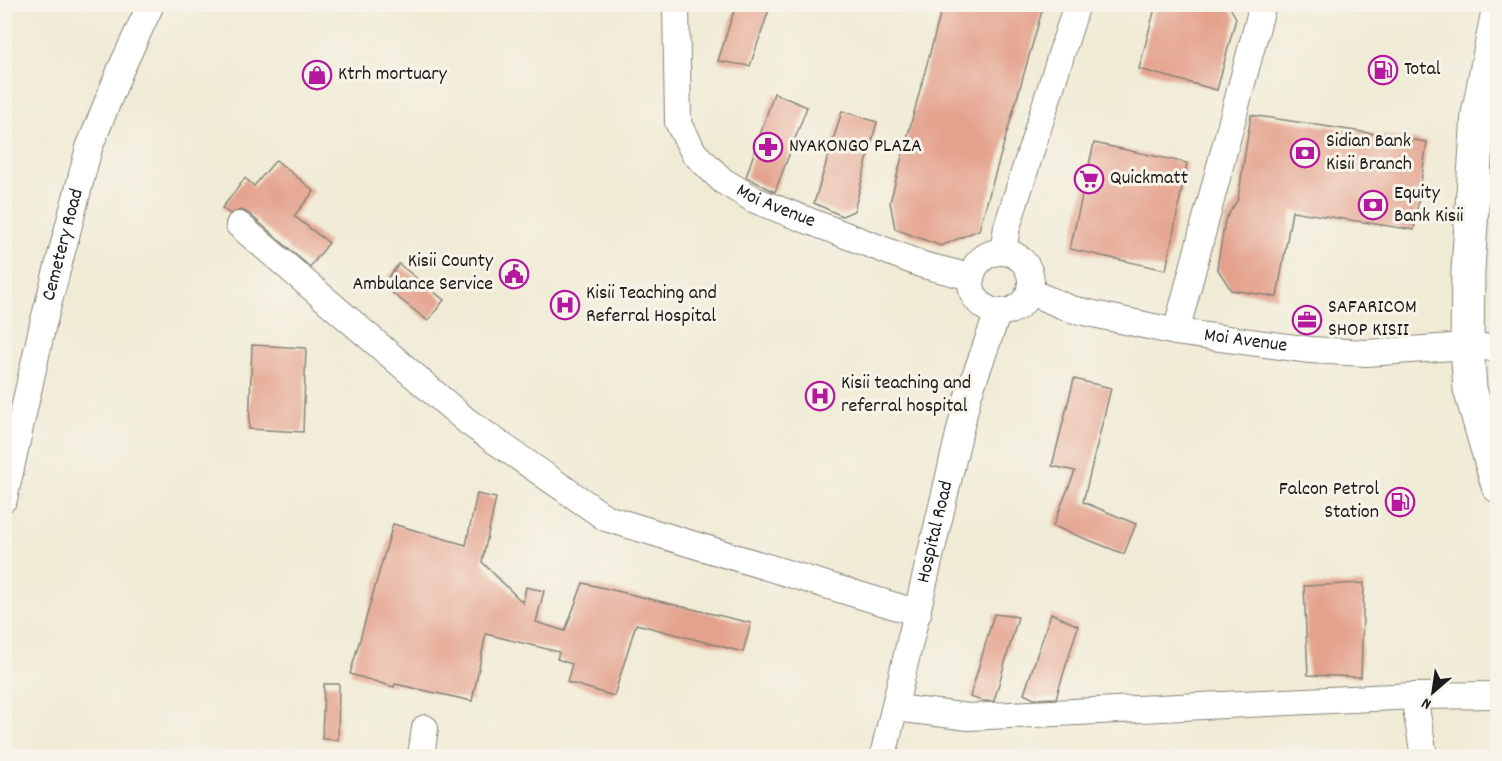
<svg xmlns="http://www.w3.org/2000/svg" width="1502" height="761" font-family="Dekko,sans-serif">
  <rect width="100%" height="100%" fill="#f7f3e8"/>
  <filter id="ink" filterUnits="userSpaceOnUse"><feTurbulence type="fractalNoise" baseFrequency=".0167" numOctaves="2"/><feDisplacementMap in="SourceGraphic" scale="12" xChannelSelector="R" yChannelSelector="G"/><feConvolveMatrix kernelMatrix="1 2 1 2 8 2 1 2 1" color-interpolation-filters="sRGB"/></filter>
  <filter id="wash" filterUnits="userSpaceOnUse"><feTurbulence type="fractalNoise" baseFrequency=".008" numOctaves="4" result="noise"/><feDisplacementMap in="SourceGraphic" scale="24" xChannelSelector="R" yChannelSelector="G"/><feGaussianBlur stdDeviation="1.35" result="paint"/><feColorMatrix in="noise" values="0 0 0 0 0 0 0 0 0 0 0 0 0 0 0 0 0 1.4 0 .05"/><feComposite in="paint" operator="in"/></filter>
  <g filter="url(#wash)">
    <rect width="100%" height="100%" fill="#f0ebd5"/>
    <g id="blocks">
      <g fill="#e4a28d">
        <path d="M736 4H771L750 66 718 61Z"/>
        <path d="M943 4H1044L979 230 941 246 895 229 890 202Z"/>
        <path d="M1156 4H1228L1236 18 1217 90 1139 69Z"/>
        <path d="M774 93 807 107 775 192 746 177Z"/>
        <path d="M842 111 877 122 854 211 842 216 814 203Z"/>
        <path d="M1251 115 1427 142 1414 230 1292 211 1277 297 1231 290 1217 268 1225 220 1238 199Z"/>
        <path d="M1094 143 1187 163 1166 270 1070 249Z"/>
        <path d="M276 160 314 191 294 216 329 243 310 267 248 213 241 210 230 214 222 208 245 178 254 186Z"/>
        <path d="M399 264 444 300 428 321 382 285Z"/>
        <path d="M252 345 306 348 303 432 249 429Z"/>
        <path d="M1074 379 1111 388 1083 502 1136 524 1124 554 1053 526 1075 471 1052 466Z"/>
        <path d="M477 494 496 498 482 562 523 603 526 587 544 591 536 622 565 631 583 583 751 623 743 652 636 624 614 696 567 682 572 664 557 659 559 652 486 634 472 701 395 684 394 687 350 674 393 524 466 545Z"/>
        <path d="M1364 583 1361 677 1308 675 1304 586Z"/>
        <path d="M1051 613 1078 626 1056 698 1034 699 1024 694Z"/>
        <path d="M994 614 1018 617 994 701H983L970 697Z"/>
        <path d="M324 684H339L338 740 322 739Z"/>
      </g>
    </g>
  </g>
  <g filter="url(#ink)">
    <use href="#blocks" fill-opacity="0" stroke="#868478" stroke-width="1.5"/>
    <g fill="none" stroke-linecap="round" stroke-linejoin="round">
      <g stroke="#868478" stroke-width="28">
        <g id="minor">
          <path id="s1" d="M676 4 678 122 694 153 723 181 755 200 923 265 971 277"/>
          <path d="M239 225 468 422 606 518 918 613"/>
          <circle cx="1001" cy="282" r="30"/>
          <path d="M1003 252 1007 227 1077 4"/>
          <path id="s2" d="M1030 292 1071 309 1176 332 1310 350 1367 353 1467 346 1498 348"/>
          <path d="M1176 332 1263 4"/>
          <path id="s3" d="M4 499 43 324 89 148 120 71 151 4"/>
          <path d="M1414 696 1424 756"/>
          <path d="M896 708 969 717 1414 696 1498 695"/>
          <path d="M421 756 425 728"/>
          <path id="s4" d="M883 756 968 396 998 312"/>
        </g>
      </g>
      <g stroke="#868478" stroke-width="35">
        <path id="highway" d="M1498 11 1478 114 1468 270 1467 346 1470 389 1498 486"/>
      </g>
      <use href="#minor" stroke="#fff" stroke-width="26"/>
      <use href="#highway" stroke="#fff" stroke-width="33"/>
    </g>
  </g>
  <defs>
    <g id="fuel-ring" transform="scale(1.5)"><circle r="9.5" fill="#f7f3e8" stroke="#b5179e" stroke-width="1.5"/><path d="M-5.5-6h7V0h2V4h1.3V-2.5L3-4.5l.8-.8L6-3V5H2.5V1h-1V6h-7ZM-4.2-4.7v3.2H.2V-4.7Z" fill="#b5179e"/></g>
    <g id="shop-ring" transform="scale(1.5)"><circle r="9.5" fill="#f7f3e8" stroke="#b5179e" stroke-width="1.5"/><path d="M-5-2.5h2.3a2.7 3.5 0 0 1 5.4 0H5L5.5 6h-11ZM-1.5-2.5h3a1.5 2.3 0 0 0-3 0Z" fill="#b5179e"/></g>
    <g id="pharmacy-ring" transform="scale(1.5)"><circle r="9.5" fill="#f7f3e8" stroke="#b5179e" stroke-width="1.5"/><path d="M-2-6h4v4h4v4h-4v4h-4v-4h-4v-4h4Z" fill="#b5179e"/></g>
    <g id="bank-ring" transform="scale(1.5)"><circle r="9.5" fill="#f7f3e8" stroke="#b5179e" stroke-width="1.5"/><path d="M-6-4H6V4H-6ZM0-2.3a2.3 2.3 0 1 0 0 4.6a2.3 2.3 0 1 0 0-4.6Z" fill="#b5179e"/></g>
    <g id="supermarket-ring" transform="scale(1.5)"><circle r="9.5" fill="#f7f3e8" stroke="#b5179e" stroke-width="1.5"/><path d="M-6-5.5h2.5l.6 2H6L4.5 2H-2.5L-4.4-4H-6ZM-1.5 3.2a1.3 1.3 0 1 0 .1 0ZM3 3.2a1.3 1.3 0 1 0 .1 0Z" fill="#b5179e"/></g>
    <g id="civic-ring" transform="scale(1.5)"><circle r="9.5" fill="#f7f3e8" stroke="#b5179e" stroke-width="1.5"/><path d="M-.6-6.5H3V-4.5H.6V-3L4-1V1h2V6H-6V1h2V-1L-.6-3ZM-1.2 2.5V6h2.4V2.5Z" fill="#b5179e"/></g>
    <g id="hospital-ring" transform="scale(1.5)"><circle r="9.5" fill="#f7f3e8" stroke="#b5179e" stroke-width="1.5"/><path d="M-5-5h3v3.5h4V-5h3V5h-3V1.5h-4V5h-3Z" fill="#b5179e"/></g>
    <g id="office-ring" transform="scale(1.5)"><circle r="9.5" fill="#f7f3e8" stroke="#b5179e" stroke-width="1.5"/><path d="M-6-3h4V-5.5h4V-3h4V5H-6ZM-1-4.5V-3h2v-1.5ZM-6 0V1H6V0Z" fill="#b5179e"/></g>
  </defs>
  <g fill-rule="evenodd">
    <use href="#fuel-ring" x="1383" y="70"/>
    <use href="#shop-ring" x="317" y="75"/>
    <use href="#pharmacy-ring" x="768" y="147"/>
    <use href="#bank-ring" x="1305" y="153"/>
    <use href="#supermarket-ring" x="1089" y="179"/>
    <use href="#bank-ring" x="1373" y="205"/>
    <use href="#civic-ring" x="514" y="274"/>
    <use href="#hospital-ring" x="565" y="305"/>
    <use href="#office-ring" x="1307" y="320"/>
    <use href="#hospital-ring" x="820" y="396"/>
    <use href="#fuel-ring" x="1400" y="502"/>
  </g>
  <g text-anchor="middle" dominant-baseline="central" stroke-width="6" stroke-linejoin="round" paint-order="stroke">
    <g font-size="20" fill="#1c1c1c" stroke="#f7f3e8" text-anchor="start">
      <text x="1404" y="70">Total</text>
      <text x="338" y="75">Ktrh mortuary</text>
      <text x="1326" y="142">Sidian Bank<tspan x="1326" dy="23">Kisii Branch</tspan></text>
      <text x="789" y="147">NYAKONGO PLAZA</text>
      <text x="1110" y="179">Quickmatt</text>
      <text x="1394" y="194">Equity<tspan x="1394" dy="23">Bank Kisii</tspan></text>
      <text x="493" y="262" text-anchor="end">Kisii County<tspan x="493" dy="23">Ambulance Service</tspan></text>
      <text x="586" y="294">Kisii Teaching and<tspan x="586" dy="23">Referral Hospital</tspan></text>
      <text x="1328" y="308">SAFARICOM<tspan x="1328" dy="23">SHOP KISII</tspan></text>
      <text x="841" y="384">Kisii teaching and<tspan x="841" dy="23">referral hospital</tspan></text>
      <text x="1379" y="490" text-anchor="end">Falcon Petrol<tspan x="1379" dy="23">Station</tspan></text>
    </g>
    <g font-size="20" fill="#1c1c1c" stroke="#f7f3e8">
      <text stroke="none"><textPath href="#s1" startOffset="252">Moi Avenue</textPath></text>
      <text stroke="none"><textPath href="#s3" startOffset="261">Cemetery Road</textPath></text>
      <text stroke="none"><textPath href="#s2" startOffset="222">Moi Avenue</textPath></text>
      <text stroke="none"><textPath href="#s4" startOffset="230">Hospital Road</textPath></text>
    </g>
  </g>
  <rect width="1502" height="761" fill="none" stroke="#f7f3e8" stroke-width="24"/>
  <g transform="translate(1433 692) rotate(209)" stroke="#f7f3e8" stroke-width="4.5" paint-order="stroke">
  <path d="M0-4.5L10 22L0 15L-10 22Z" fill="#1c1c1c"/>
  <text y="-9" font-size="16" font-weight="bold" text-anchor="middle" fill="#1c1c1c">N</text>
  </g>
</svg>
